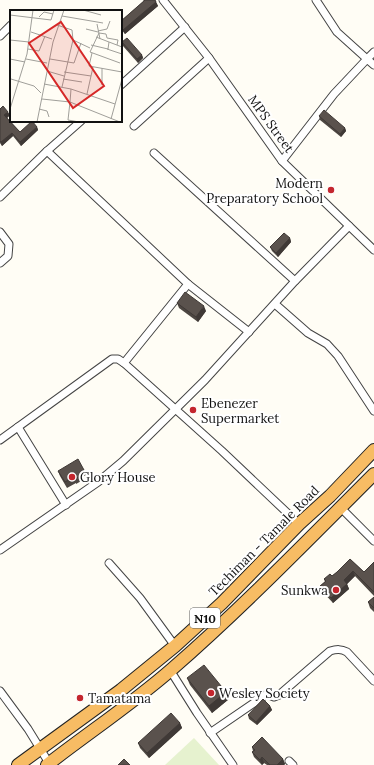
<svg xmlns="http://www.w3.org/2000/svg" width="374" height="765" font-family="Lora,serif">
  <rect width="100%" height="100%" fill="#fffdf5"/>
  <path fill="#e6f2cf" d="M194 738 219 765H165Z"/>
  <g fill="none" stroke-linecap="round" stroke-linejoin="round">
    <g stroke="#444" stroke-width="9">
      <g id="minor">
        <path d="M163 0 209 58 282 161 374 250"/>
        <path d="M316 0 337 32 367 59 374 52"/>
        <path d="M0 36 11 25"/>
        <path d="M121 85 185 27"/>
        <path d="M134 126 209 58"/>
        <path d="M47 151 188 284 249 332"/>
        <path d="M154 153 295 281"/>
        <path d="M282 161 334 94 367 59 374 65"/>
        <path d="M0 197 47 151 81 121"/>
        <path d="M0 232 9 244 8 256 0 263"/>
        <path d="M275 304 308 333 327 344 338 356 374 411"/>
        <path d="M124 363 188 284"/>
        <path d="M18 427 66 505"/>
        <path d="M0 440 112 359H118L124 363 222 451 299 524"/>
        <path d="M340 507 374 541"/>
        <path d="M0 550 98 482 123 461 205 380 295 281 349 226"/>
        <path d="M109 563 140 598 175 646"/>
        <path d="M170 670 197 713 233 765"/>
        <path d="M0 691 28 729 49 763"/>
        <path d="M210 733 267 694 274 697 279 695 330 651C337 649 341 649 347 652L374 681"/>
        <path d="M289 761 293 765"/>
      </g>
    </g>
    <g stroke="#222" stroke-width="14">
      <g id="trunk">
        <path d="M18 765 121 690 175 646 222 603 299 524 330 496 374 450"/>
        <path d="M47 765C88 733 132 704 172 669 242 608 308 540 374 474"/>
      </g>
    </g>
    <use href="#minor" stroke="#fff" stroke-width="7"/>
    <use href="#trunk" stroke="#f7bc64" stroke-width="12"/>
  </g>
  <g fill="#4d4742">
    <path d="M143 0H155L158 6 125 34 121 29V21L144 1Z"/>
    <path d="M122 42 142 55 143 58 138 63 123 46Z"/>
    <path d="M0 109 10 115 7 118 20 132 37 127 38 130 21 146 13 136 2 146 0 143Z"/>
    <path d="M319 116 345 128 346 131 341 137 320 120Z"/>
    <path d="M290 238 291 242 278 257 272 251 270 247Z"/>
    <path d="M177 303 206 311 198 322 179 308Z"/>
    <path d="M84 470 86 475 82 477 83 480 76 484V483L67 488 60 476 58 471Z"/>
    <path d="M350 559 364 572 374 562V596L355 576 347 584 349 589 333 603 322 591 320 586 325 582 324 579 332 576 337 572Z"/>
    <path d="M374 597V612L370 608 368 602Z"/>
    <path d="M187 678 229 699 212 713 190 685Z"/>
    <path d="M270 706 272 710 257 725 249 719 248 715Z"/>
    <path d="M180 723 182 728 149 758 140 748 138 743Z"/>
    <path d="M252 747 283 759 285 764 284 765H267L264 763 262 765 254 757 252 752 253 751Z"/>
  </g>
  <g fill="#3f3936">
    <path d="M156 2 158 6 125 34 123 30Z"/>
    <path d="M142 55 143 58 138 63 137 59Z"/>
    <path d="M8 112 10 115 6 119 4 115Z"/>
    <path d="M37 127 38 130 21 146 20 142Z"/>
    <path d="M345 128 346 131 341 137 340 134Z"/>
    <path d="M12 133 13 136 2 146 1 142Z"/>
    <path d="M290 238 291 242 278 257 276 253Z"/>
    <path d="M204 306 206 311 198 322 196 317Z"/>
    <path d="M353 571 355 576 347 584 349 589 333 603 331 598 344 580Z"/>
    <path d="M226 692 229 699 212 713 209 706Z"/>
    <path d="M270 706 272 710 257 725 256 722Z"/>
    <path d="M180 723 182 728 149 758 147 753Z"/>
    <path d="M262 757 264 763 262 765 260 760Z"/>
    <path d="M283 759 285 764 284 765H277Z"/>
  </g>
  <g fill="#5a524d" stroke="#3f3936">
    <path d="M145 0H155L156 2 123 30 121 27V21Z"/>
    <path d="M127 38 142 55 137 59 122 42Z"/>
    <path d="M3 106 8 112 4 115 20 132 32 121 37 127 20 142 12 133 1 142 0 141V109Z"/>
    <path d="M324 110 345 128 340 134 319 116Z"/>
    <path d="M284 233 290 238 276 253 270 247Z"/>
    <path d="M185 292 204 306 196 317 177 303Z"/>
    <path d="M78 459 84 470 80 472 82 475 75 479 74 477 65 482 58 471Z"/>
    <path d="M350 559 364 572 374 562V592L353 571 344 580 347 584 331 598 320 586 326 581 324 579 330 574 332 576 337 572Z"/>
    <path d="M374 597V608L368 602Z"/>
    <path d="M204 665 226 692 209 706 187 678Z"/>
    <path d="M263 699 270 706 256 722 248 715Z"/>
    <path d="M171 713 180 723 147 753 138 743Z"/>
    <path d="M262 737 283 759 277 765H270L262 757 260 760 252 752 255 750 252 747Z"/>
    <path d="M124 759 130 765H118Z"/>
  </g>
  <g fill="#c4262e" stroke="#fff" stroke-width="1.5">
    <circle cx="331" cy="190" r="4"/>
    <circle cx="193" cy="410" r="4"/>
    <circle cx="72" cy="477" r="4"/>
    <circle cx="336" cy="590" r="4"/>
    <circle cx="211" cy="693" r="4"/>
    <circle cx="80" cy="698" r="4"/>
  </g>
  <g text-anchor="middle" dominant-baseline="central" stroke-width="4" stroke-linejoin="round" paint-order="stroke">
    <rect fill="#fff" stroke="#585858" stroke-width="1" x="190" y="608" width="30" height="20" rx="3"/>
    <g font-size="12" font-weight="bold" fill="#111">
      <text x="205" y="618">N10</text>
    </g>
    <g font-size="13" fill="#111" stroke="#fff">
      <text transform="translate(271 124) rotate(54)">MPS Street</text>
      <text transform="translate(264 541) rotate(-45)">Techiman - Tamale Road</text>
    </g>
    <g font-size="13" fill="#111" stroke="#fff" text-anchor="start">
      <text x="323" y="183" text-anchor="end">Modern<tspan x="323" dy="15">Preparatory School</tspan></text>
      <text x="201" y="403">Ebenezer<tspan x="201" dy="15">Supermarket</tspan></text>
      <text x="80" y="477">Glory House</text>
      <text x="328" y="590" text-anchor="end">Sunkwa</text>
      <text x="219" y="693">Wesley Society</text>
      <text x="88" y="698">Tamatama</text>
    </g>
  </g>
  <g transform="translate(10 10)">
    <rect width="112" height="112" fill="#fffdf5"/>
    <path fill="none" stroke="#a09f9a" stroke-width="1" d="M73 0 91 5M0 5 41 10 44 0M52 6 93 13M29 7 34 2 43 4M87 14 90 29M47 15 62 20 63 30 80 38M76 19 88 22M88 21 97 19 100 11M21 22 42 29M89 23 80 42 110 53M89 23 96 24 97 28 108 30 107 35M0 30 19 32M99 32 112 37M81 35 98 39 99 32 86 27M18 39 29 41 35 26M97 39 112 44M82 43 79 56 112 62M0 49 15 52M16 49 37 53M40 49 64 53 71 33M37 61 54 66M54 62 81 66M1 69 24 76 31 83M53 69 72 72M34 74 61 79 105 94M92 75V58M52 77 63 30M77 84 83 57M32 89 60 92 61 79M0 99 17 44 23 0M29 99 37 101 39 107M101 109 112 69M27 112 43 32 54 0M69 112 58 110 60 92 110 112"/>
    <path fill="#d62828" fill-opacity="0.15" stroke="#d62828" stroke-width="2" d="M51 12 94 76 63 98 19 33Z"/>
    <rect width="112" height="112" fill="none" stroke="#111" stroke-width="2"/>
  </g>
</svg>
